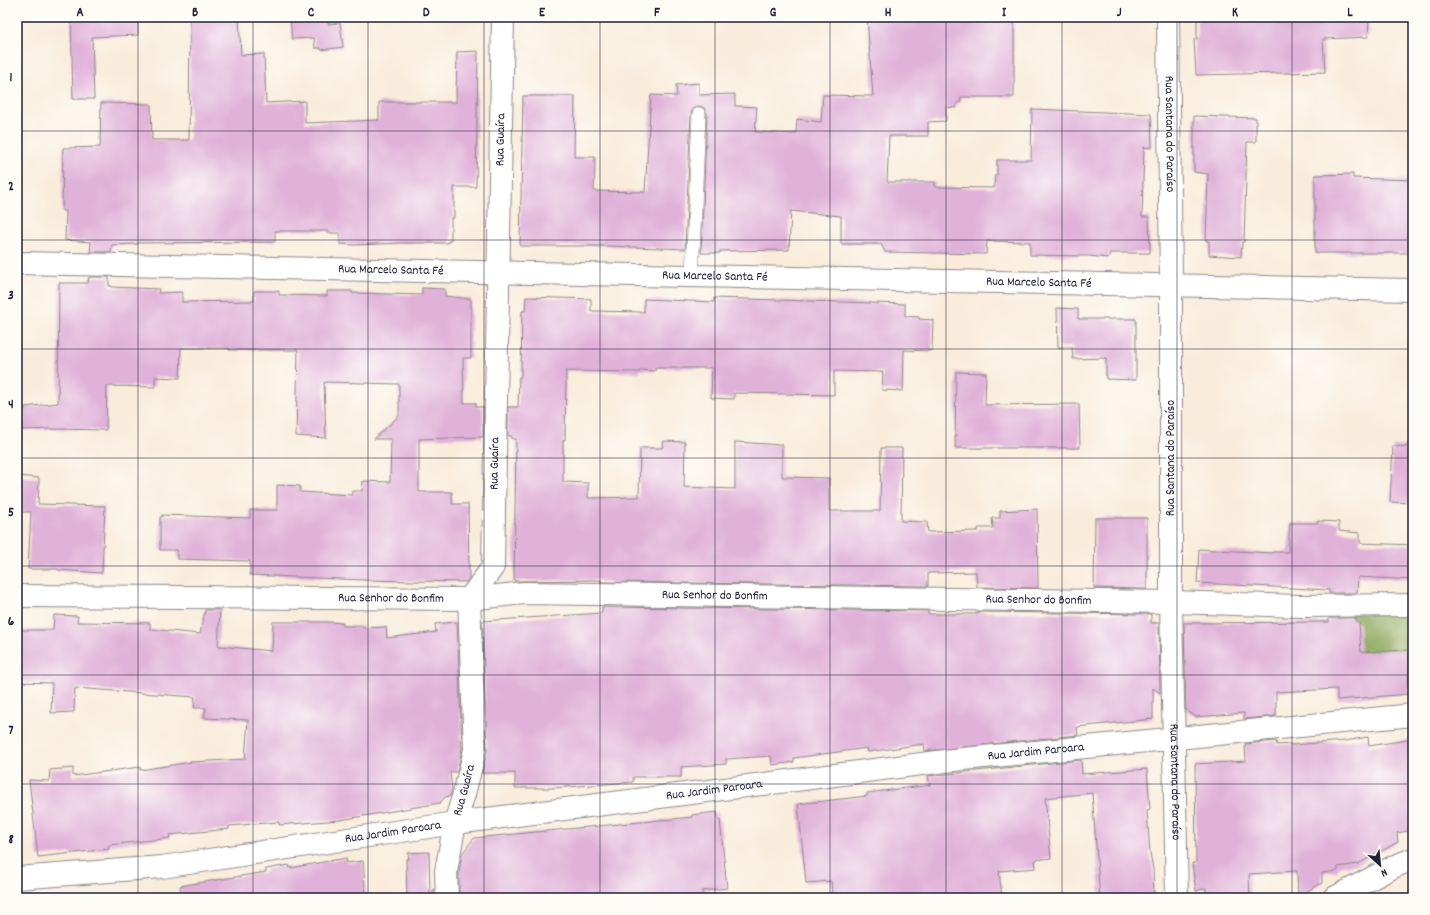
<svg xmlns="http://www.w3.org/2000/svg" width="1430" height="915" font-family="Dekko,sans-serif">
  <rect width="100%" height="100%" fill="#fdfcf7"/>
  <filter id="ink" filterUnits="userSpaceOnUse"><feTurbulence type="fractalNoise" baseFrequency=".025" numOctaves="2"/><feDisplacementMap in="SourceGraphic" scale="8" xChannelSelector="R" yChannelSelector="G"/><feConvolveMatrix kernelMatrix="1 2 1 2 8 2 1 2 1" color-interpolation-filters="sRGB"/></filter>
  <filter id="wash" filterUnits="userSpaceOnUse"><feTurbulence type="fractalNoise" baseFrequency=".012" numOctaves="4" result="noise"/><feDisplacementMap in="SourceGraphic" scale="16" xChannelSelector="R" yChannelSelector="G"/><feGaussianBlur stdDeviation="0.9" result="paint"/><feColorMatrix in="noise" values="0 0 0 0 0 0 0 0 0 0 0 0 0 0 0 0 0 1.4 0 .05"/><feComposite in="paint" operator="in"/></filter>
  <g filter="url(#wash)">
    <rect width="100%" height="100%" fill="#f9ecdb"/>
    <path fill="#8ca85b" stroke="#57654b" d="M1351 613 1408 615 1410 687 1360 689Z"/>
    <g id="blocks">
      <g fill="#e0b1d9">
        <path d="M71 17H138V35L92 37 94 99H73Z"/>
        <path d="M190 17H239L241 55 264 54 266 103 305 101V123L379 120V102H456L457 52 478 51 476 187H454V218H451V241H448V243H402L355 245 340 244V233H328V231H275V242L138 243V244L112 245 111 252H90L91 242 65 240 66 211H62L63 148 100 147 101 103 151 104 152 140H189Z"/>
        <path d="M290 17H327L328 24 340 23 343 47 321 50V48H315L314 38 292 39Z"/>
        <path d="M867 17H1014V97H961L960 103H957L956 108 946 107V121L928 122V136H889L887 182H935V187L994 188 995 175H997V160H1031L1032 109 1151 114 1152 148 1144 147 1142 217H1149L1150 253H1110L1109 258 1088 256 1030 255V242L987 241 986 254 885 252 881 244H841V216L791 211 789 250 720 251V253H701L707 114 704 108 699 106 692 109 691 114 685 249 608 246H520L523 96H575L574 157H595L594 191 645 192 651 95 677 96 676 85 699 83V95L735 94V106L757 107 755 132 796 134 797 119 821 122 823 95 873 96Z"/>
        <path d="M1197 17H1369L1368 37 1323 39 1325 72 1196 75 1194 39H1197Z"/>
        <path d="M1194 116 1256 118V142H1247L1244 242H1242L1241 257 1209 255V241H1206L1208 174 1194 172Z"/>
        <path d="M1353 174V178L1413 180V253H1315V175Z"/>
        <path d="M89 277H109V286H112V287L159 289 158 293 182 292V302L254 301V291H279V295L327 296V291H352V293L422 295V288L445 289V296L471 299V358H463L464 403H476V407H483V437L419 439V492H452V504H468L469 578 466 582 363 580 250 575V561L177 559V550H160V517H162V515L250 518V510H277V485L300 486V492L352 495V491H362L363 481 390 482 391 439H374L399 416V384L326 382 324 383 326 438 296 436 298 350H229V348H181L180 378 155 377V387L107 386 106 430 57 429 17 430V411L25 410V407L58 403 59 283H88Z"/>
        <path d="M526 297 591 299V311L644 312V299L714 302V298L905 304V316L919 317V319L933 320 932 351 904 350 903 391 882 390 883 372 834 371V395L734 393V399L711 398 712 368H655V371L640 370V372L566 371 565 440H563V482L588 483V498L639 497 640 448H662L664 441 685 442 684 487 735 489V442L782 445V477L829 478V511H880L881 448H902L901 521 927 522 928 532 978 531V528H993L992 518H1000V511L1037 509 1038 588 977 587 976 572 928 573V586L601 582V580L514 581 516 439H512V436H508V407H518L519 377H521L522 311H525Z"/>
        <path d="M1057 308 1078 309V319H1136V380L1106 379V358L1073 359 1072 347H1058Z"/>
        <path d="M956 372 986 373 985 405 1079 404 1080 448H955Z"/>
        <path d="M1393 446 1413 447V503L1390 502Z"/>
        <path d="M17 476 39 478 38 504 105 506 102 573 58 570V569H28L31 512H17Z"/>
        <path d="M1095 518H1147V589L1094 588Z"/>
        <path d="M1318 521 1339 522V531L1360 533V543L1413 545V580L1358 577 1357 593H1329V590L1197 583 1199 549 1272 553 1273 552H1288L1290 523H1317Z"/>
        <path d="M602 607 928 611V614H977V612L1151 614V623H1159L1160 693 1153 688V719L1077 727 1078 735 925 751 924 744 868 752 867 748 794 758V762L772 765 771 756 726 759V764L681 767V777H633V782L553 788H515V773H482L487 750 482 621 602 613Z"/>
        <path d="M205 610H220L218 646 272 651 273 622H328L343 623V626H362L363 628 386 627 387 638 436 632 435 624 457 622 462 749 457 772H450L452 789 450 796 445 797 440 803 340 820 279 825V822L229 826V829L169 835 170 838 109 845V849L38 857 29 780 49 781 50 770 73 768V776L140 767V770L192 762 245 759 248 720 204 718 206 708H194L195 697 75 688 74 712 51 713 52 683 17 682V630H53L54 615 78 616 77 622 150 623V629L200 634Z"/>
        <path d="M1329 618H1356V622H1359L1361 652 1409 650V694L1337 700V689L1276 692V716L1244 719V713L1196 717 1186 710 1184 623 1329 622Z"/>
        <path d="M1368 737 1369 746 1413 739V830L1397 833 1398 842 1358 864 1338 867V871L1322 873V883L1298 896 1297 871 1249 874 1250 898H1206V888L1196 891 1192 863H1196L1195 764 1246 761 1245 744 1276 741 1277 745 1291 744V745L1345 741Z"/>
        <path d="M1081 760 1082 774 1147 769 1150 809 1147 810 1150 853 1153 869 1154 898H1100L1092 793 1045 798 1051 858 1035 860 1036 868 999 871 1002 898H832L831 881 806 883 798 804 867 796V793L930 785 928 776Z"/>
        <path d="M717 812 718 820H720L727 888 702 891 703 898H459V872L462 854 474 838 692 817V815Z"/>
        <path d="M429 852 430 894 434 889V898H407L406 859H409L408 853Z"/>
        <path d="M346 858 347 863 363 861 366 898H181L180 886 266 872V869L289 865 290 868Z"/>
      </g>
    </g>
  </g>
  <g filter="url(#ink)">
    <use href="#blocks" fill-opacity="0" stroke="#8e878b" stroke-width="1"/>
    <g fill="none" stroke-linecap="round" stroke-linejoin="round">
      <g stroke="#8e878b" stroke-width="14">
        <path id="lane" d="M692 275 699 114"/>
      </g>
      <g stroke="#8e878b" stroke-width="24">
        <g id="street">
          <path id="s1" d="M1168 17 1171 285V602L1177 898"/>
          <path id="s2" d="M17 263 1413 290"/>
          <path id="s3" d="M17 596 469 599 524 593 1171 602 1301 606 1413 605"/>
          <path id="s4" d="M17 878 162 867 455 823 953 760 1413 715"/>
          <path id="s5" d="M447 898 446 871 455 823 464 794 475 750 469 599 493 567 503 17"/>
          <path d="M1334 898 1395 866 1413 859"/>
        </g>
      </g>
      <use href="#lane" stroke="#fff" stroke-width="13"/>
      <use href="#street" stroke="#fff" stroke-width="22"/>
    </g>
  </g>
  <path fill="none" stroke="#22223b" stroke-width="1" stroke-opacity="0.55" d="M138 17V898M253 17V898M368 17V898M484 17V898M600 17V898M715 17V898M830 17V898M946 17V898M1062 17V898M1177 17V898M1292 17V898M17 131H1413M17 240H1413M17 349H1413M17 458H1413M17 566H1413M17 675H1413M17 784H1413"/>
  <g text-anchor="middle" dominant-baseline="central" stroke-width="4" stroke-linejoin="round" paint-order="stroke">
    <g font-size="13" fill="#22223b" stroke="#fdfcf7">
      <text stroke="none"><textPath href="#s1" startOffset="117">Rua Santana do Paraíso</textPath></text>
      <text stroke="none"><textPath href="#s5" startOffset="770">Rua Guaíra</textPath></text>
      <text stroke="none"><textPath href="#s2" startOffset="374">Rua Marcelo Santa Fé</textPath></text>
      <text stroke="none"><textPath href="#s2" startOffset="698">Rua Marcelo Santa Fé</textPath></text>
      <text stroke="none"><textPath href="#s2" startOffset="1022">Rua Marcelo Santa Fé</textPath></text>
      <text transform="translate(1171 458) rotate(-90)">Rua Santana do Paraíso</text>
      <text stroke="none"><textPath href="#s5" startOffset="446">Rua Guaíra</textPath></text>
      <text stroke="none"><textPath href="#s3" startOffset="698">Rua Senhor do Bonfim</textPath></text>
      <text stroke="none"><textPath href="#s3" startOffset="374">Rua Senhor do Bonfim</textPath></text>
      <text stroke="none"><textPath href="#s3" startOffset="1022">Rua Senhor do Bonfim</textPath></text>
      <text stroke="none"><textPath href="#s4" startOffset="1027">Rua Jardim Paroara</textPath></text>
      <text stroke="none"><textPath href="#s1" startOffset="765">Rua Santana do Paraíso</textPath></text>
      <text stroke="none"><textPath href="#s5" startOffset="110">Rua Guaíra</textPath></text>
      <text stroke="none"><textPath href="#s4" startOffset="703">Rua Jardim Paroara</textPath></text>
      <text stroke="none"><textPath href="#s4" startOffset="379">Rua Jardim Paroara</textPath></text>
    </g>
  </g>
  <rect width="1430" height="915" fill="none" stroke="#fdfcf7" stroke-width="44"/>
  <g transform="translate(1380 865) rotate(153)" stroke="#fdfcf7" stroke-width="3" paint-order="stroke">
  <path d="M0-3L7 15L0 10L-7 15Z" fill="#22223b"/>
  <text y="-6" font-size="11" font-weight="bold" text-anchor="middle" fill="#22223b">N</text>
  </g>
  <rect x="22" y="22" width="1386" height="871" fill="none" stroke="#22223b" stroke-width="1.5"/>
  <g font-size="13" text-anchor="middle" font-weight="bold" fill="#22223b">
    <text x="80" y="16">A</text>
    <text x="195" y="16">B</text>
    <text x="311" y="16">C</text>
    <text x="426" y="16">D</text>
    <text x="542" y="16">E</text>
    <text x="657" y="16">F</text>
    <text x="773" y="16">G</text>
    <text x="888" y="16">H</text>
    <text x="1004" y="16">I</text>
    <text x="1119" y="16">J</text>
    <text x="1235" y="16">K</text>
    <text x="1350" y="16">L</text>
    <text x="11" y="81">1</text>
    <text x="11" y="190">2</text>
    <text x="11" y="299">3</text>
    <text x="11" y="408">4</text>
    <text x="11" y="516">5</text>
    <text x="11" y="625">6</text>
    <text x="11" y="734">7</text>
    <text x="11" y="843">8</text>
  </g>
</svg>
